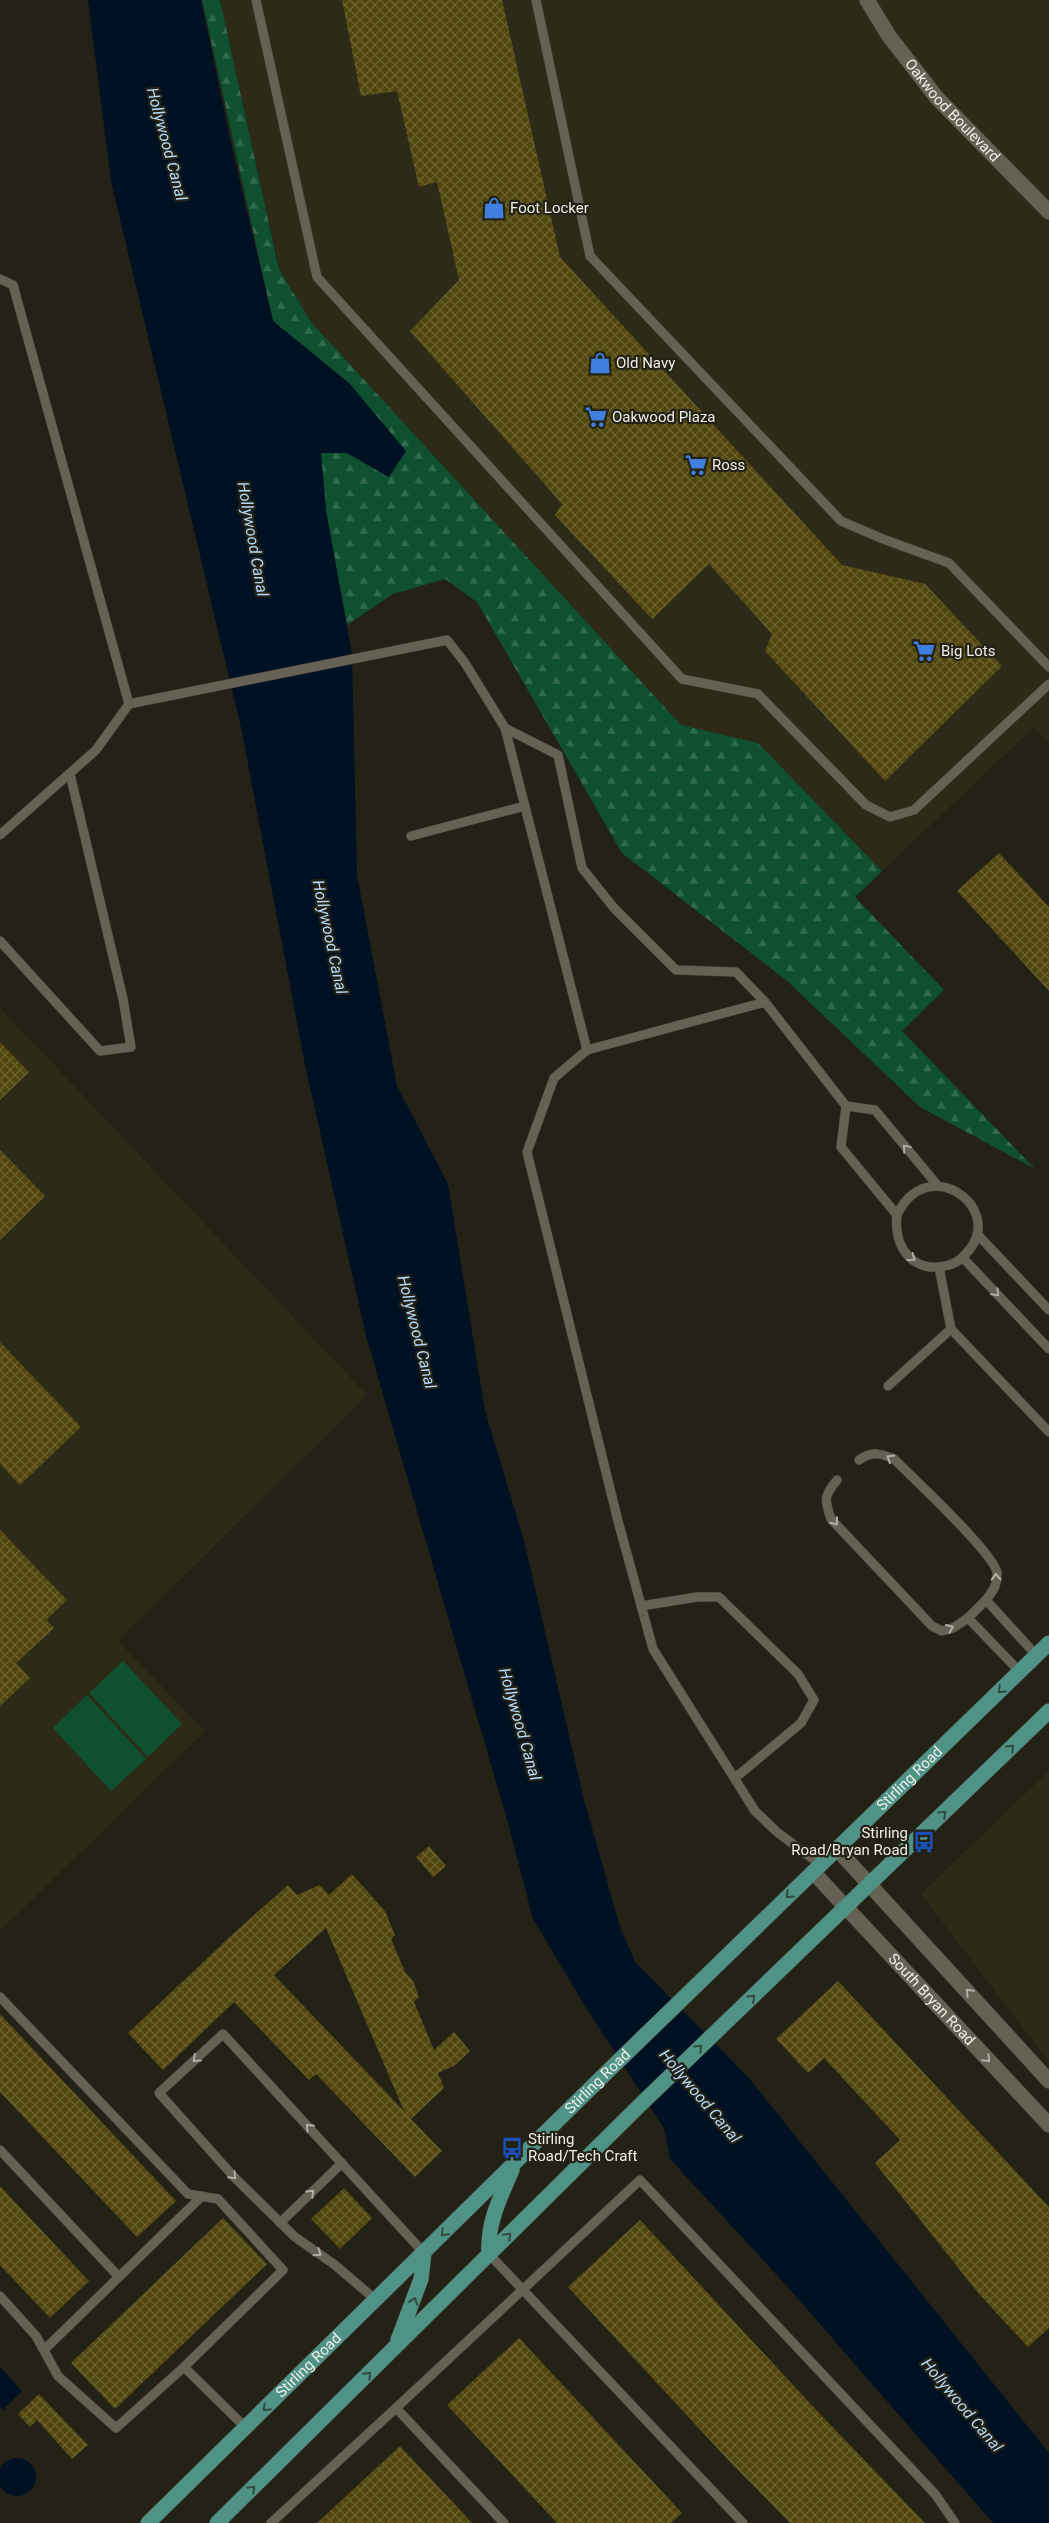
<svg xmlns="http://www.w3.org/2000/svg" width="1049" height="2523" font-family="Roboto,sans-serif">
  <defs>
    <pattern id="forest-firs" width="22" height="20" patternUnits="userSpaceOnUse" patternTransform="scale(1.25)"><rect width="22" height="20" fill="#0f5030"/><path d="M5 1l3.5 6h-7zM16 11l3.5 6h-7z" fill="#326a4e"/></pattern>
    <pattern id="building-cross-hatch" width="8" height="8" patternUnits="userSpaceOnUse" patternTransform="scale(1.25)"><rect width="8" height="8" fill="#51470e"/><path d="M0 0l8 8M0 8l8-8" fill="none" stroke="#6a6231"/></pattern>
  </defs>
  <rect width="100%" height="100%" fill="#242216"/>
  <g fill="#2e2a18">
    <path d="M220 0H1049V742L1034 727 882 871 758 743 681 725 311 322 280 269Z"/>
    <path d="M0 1008 367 1395 118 1641 205 1731 2 1929 0 1926Z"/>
    <path d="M1049 1771V2062L921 1894Z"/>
  </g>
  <path fill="url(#forest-firs)" d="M202 0H220L279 269 311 322 681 725 758 743 882 871 855 897 944 990 902 1031 1035 1169 920 1107 786 980 622 853 477 602 445 579 393 594 347 625 326 511 321 453H347L389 477 350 384 273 321Z"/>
  <g fill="#0f5030">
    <path d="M123 1661 182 1724 148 1757 89 1693Z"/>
    <path d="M87 1695 146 1759 111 1791 53 1728Z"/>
  </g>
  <g fill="#001124">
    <path d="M88 0H201L232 148 273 321 350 384 406 451 389 477 347 453H321L326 511 352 654 357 875 397 1086 448 1184 485 1411 524 1541 584 1800 620 1927 635 1962 749 2078 1049 2453V2523H993L786 2285 670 2159 664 2128 585 2006 533 1919 508 1823 366 1336 305 1065 242 732 111 181Z"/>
    <path d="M0 2367 22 2391 3 2410 0 2407Z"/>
    <circle cx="17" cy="2477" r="19"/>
  </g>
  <g fill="url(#building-cross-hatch)" fill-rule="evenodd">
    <path d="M342 0H502L560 257 842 565 925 584 1002 666 885 781 765 651 772 634 709 564 652 619 555 515 562 504 410 331 459 280 437 182 419 187 397 91 361 96Z"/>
    <path d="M999 853 1049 907V991L957 891Z"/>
    <path d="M0 1042 29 1072 0 1100Z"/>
    <path d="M0 1150 45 1196 0 1240Z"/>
    <path d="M0 1342 81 1427 20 1485 0 1464Z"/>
    <path d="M0 1530 67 1600 46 1620 54 1628 16 1663 30 1678 0 1706Z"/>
    <path d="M429 1846 446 1866 433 1877 416 1857Z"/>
    <path d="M352 1874 385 1911 395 1935 391 1939 405 1972 413 1981 419 1997 414 2002 434 2050 454 2032 470 2051 454 2066 438 2073 444 2088 411 2119 442 2151 415 2177 316 2074 309 2080 234 2002 163 2070 128 2033 234 1933 288 1885 297 1895 320 1885 329 1895ZM326 1928 404 2111 274 1975Z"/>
    <path d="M838 1981 1049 2207V2328L1028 2347 979 2294 875 2163 900 2140 824 2058 808 2073 776 2039Z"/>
    <path d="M0 2014 176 2201 137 2237 0 2092Z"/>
    <path d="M0 2186 89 2281 50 2318 0 2265Z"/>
    <path d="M344 2188 372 2218 340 2249 311 2219Z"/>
    <path d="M223 2218 267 2264 115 2409 71 2363Z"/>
    <path d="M640 2220 820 2414 925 2523H790L730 2462 568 2287Z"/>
    <path d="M519 2338 682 2513 671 2523H557L447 2405Z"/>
    <path d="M39 2394 88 2445 72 2459 37 2420 30 2427 18 2414Z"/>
    <path d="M400 2446 472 2523H317Z"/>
  </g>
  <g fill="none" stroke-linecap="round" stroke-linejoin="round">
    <g stroke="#403d35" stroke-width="10">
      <g id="service">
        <path d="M256 0 317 277 682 679 758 694 866 805 890 817 914 810 1049 684"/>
        <path d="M536 0 590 256 841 521 883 539 949 563 1049 667"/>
        <path d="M0 279 13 285 129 704"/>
        <path d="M0 835 96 750 129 704 447 640 465 663 505 728"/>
        <path d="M411 836 525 806"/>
        <path d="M0 941 100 1051 131 1047 123 999 70 774"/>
        <path d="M587 1050 505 728 558 755 582 868 614 908 676 970 736 972 765 1002"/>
        <path d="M897 1215C927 1152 1003 1206 970 1249 964 1256 958 1263 949 1265 914 1275 893 1248 897 1215L841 1147 846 1106 875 1110 938 1186"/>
        <path d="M977 1234 1049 1310"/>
        <path d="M963 1258 1049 1349"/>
        <path d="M939 1267 951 1329 1049 1432"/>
        <path d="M888 1386 951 1329"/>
        <path d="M859 1460C872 1451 880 1453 894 1459 911 1476 995 1554 997 1573 998 1584 993 1591 986 1600L1037 1656"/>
        <path d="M837 1480C824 1496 824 1499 831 1519L932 1626 942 1631 953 1628 968 1618 1020 1672"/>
        <path d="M641 1606 697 1597H719L798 1674 814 1700 801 1723 735 1778"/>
        <path d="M968 1618 986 1600"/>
        <path d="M821 1865 777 1832 755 1811 653 1649 618 1521 527 1152 554 1078 587 1050 765 1002 846 1106"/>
        <path d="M0 1997 188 2194 218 2199 283 2270 184 2367 116 2428 58 2376 36 2336 0 2296"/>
        <path d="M0 2150 119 2277"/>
        <path d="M280 2223 342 2163"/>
        <path d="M489 2254 743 2523"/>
        <path d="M376 2300 335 2265 295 2237 234 2177 159 2093 223 2034 424 2253"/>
        <path d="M44 2350 202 2196"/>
        <path d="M184 2367 246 2428"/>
        <path d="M271 2523 396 2408"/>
        <path d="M504 2523 396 2408 640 2180 935 2494 955 2523"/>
      </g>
    </g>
    <g stroke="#403d35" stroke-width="16">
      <g id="tertiary">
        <path id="s1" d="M867 0 889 36 937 98 1049 212"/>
        <path d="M837 1849 1049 2081"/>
        <path id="s2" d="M813 1872 1049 2125"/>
      </g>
    </g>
    <g stroke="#403d35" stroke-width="16">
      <g id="primary">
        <path d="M489 2254C487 2223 500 2198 512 2170"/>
        <path d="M398 2340 421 2279 424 2253"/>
        <path id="s3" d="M148 2523 604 2075 1049 1643"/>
        <path d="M217 2523 639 2106 1049 1711"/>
      </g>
    </g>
    <use href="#service" stroke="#656255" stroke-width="9"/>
    <use href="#tertiary" stroke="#656255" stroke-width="15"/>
    <use href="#primary" stroke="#4f9387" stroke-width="15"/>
  </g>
  <defs><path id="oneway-chevron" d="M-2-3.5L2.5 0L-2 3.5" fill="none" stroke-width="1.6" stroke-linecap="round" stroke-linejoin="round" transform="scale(1.25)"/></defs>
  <g stroke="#b1afa5">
    <use href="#oneway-chevron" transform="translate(906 1148) rotate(-130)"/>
    <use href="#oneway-chevron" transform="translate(912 1258) rotate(36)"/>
    <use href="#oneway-chevron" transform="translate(996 1293) rotate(47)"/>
    <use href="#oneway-chevron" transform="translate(890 1458) rotate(-150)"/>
    <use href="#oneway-chevron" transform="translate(835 1522) rotate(52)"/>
    <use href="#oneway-chevron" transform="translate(996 1577) rotate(-91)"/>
    <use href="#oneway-chevron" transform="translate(950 1628) rotate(-23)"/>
    <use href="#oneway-chevron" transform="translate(969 1992) rotate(-133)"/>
    <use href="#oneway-chevron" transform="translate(196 2059) rotate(138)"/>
    <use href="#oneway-chevron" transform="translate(987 2059) rotate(47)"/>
    <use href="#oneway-chevron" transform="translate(309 2127) rotate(-133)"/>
    <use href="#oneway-chevron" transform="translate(233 2176) rotate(47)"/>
    <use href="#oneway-chevron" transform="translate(311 2193) rotate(-44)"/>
    <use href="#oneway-chevron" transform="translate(318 2253) rotate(34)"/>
  </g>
  <g stroke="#334a3e">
    <use href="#oneway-chevron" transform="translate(1001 1690) rotate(136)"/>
    <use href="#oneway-chevron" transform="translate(1011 1748) rotate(-44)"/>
    <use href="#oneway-chevron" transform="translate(943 1814) rotate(-44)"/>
    <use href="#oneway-chevron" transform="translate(789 1895) rotate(136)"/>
    <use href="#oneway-chevron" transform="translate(752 1998) rotate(-43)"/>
    <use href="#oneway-chevron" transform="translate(699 2048) rotate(-44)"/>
    <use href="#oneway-chevron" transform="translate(444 2233) rotate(135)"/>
    <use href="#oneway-chevron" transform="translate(508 2236) rotate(-45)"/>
    <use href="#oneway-chevron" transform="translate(414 2301) rotate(-71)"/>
    <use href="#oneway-chevron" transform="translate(368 2375) rotate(-45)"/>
    <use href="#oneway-chevron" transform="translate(266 2408) rotate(135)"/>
    <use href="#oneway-chevron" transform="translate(252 2489) rotate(-45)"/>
  </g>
  <defs>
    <g id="shop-bare" transform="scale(1.725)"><path d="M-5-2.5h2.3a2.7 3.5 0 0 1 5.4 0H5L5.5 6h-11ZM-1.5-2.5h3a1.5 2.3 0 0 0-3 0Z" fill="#3f7fe0" stroke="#242216" stroke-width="2.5" paint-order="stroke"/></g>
    <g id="supermarket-bare" transform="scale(1.725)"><path d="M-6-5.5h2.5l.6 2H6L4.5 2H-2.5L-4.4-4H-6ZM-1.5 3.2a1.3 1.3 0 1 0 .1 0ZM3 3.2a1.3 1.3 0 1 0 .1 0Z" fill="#3f7fe0" stroke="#242216" stroke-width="2.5" paint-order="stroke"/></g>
    <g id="bus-bare" transform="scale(1.725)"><path d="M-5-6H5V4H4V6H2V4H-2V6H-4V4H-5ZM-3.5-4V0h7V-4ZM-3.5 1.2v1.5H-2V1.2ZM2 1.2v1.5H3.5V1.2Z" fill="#1a4fb4" stroke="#242216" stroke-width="2.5" paint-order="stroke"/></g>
  </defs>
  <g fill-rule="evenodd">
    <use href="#shop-bare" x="494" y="208"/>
    <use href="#shop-bare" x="600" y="363"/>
    <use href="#supermarket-bare" x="596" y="417"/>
    <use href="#supermarket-bare" x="696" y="465"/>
    <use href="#supermarket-bare" x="924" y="651"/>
    <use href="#bus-bare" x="924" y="1842"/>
    <use href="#bus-bare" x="512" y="2148"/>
  </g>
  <g text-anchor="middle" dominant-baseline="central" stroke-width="4.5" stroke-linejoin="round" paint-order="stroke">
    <g font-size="15" fill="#efeee6" stroke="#242216">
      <text stroke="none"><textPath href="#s1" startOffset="140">Oakwood Boulevard</textPath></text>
      <text stroke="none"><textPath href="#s3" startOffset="1065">Stirling Road</textPath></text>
      <text stroke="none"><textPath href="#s2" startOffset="174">South Bryan Road</textPath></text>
      <text stroke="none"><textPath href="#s3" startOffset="630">Stirling Road</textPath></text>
      <text stroke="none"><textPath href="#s3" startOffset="225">Stirling Road</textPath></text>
    </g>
    <g font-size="15" fill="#efeee6" stroke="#242216" text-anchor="start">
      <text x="510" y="208">Foot Locker</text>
      <text x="616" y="363">Old Navy</text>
      <text x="612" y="417">Oakwood Plaza</text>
      <text x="712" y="465">Ross</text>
      <text x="941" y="651">Big Lots</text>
      <text x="908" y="1833" text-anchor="end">Stirling<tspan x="908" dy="17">Road/Bryan Road</tspan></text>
      <text x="528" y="2139">Stirling<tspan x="528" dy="17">Road/Tech Craft</tspan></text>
    </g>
    <g font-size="16" font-style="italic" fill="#b5dbfc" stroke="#242216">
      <text transform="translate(167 144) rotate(75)">Hollywood Canal</text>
      <text transform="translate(253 539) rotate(80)">Hollywood Canal</text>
      <text transform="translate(330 937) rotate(78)">Hollywood Canal</text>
      <text transform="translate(417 1332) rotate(76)">Hollywood Canal</text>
      <text transform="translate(520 1724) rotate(74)">Hollywood Canal</text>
      <text transform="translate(700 2096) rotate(50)">Hollywood Canal</text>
      <text transform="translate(962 2405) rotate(50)">Hollywood Canal</text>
    </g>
  </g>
</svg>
